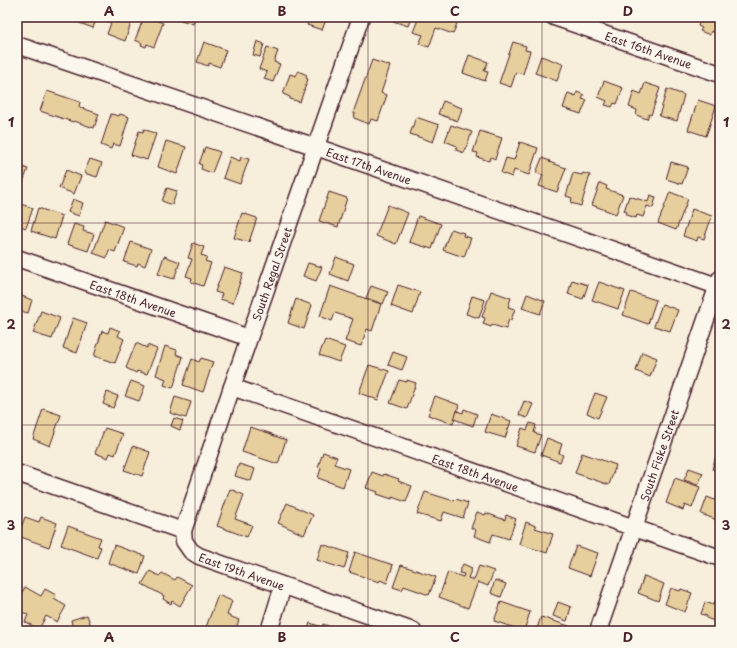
<svg xmlns="http://www.w3.org/2000/svg" width="737" height="648" font-family="'Playpen Sans',sans-serif">
  <rect width="100%" height="100%" fill="#f7efdc"/>
  <filter id="ink" filterUnits="userSpaceOnUse"><feTurbulence type="fractalNoise" baseFrequency=".025" numOctaves="2"/><feDisplacementMap in="SourceGraphic" scale="8" xChannelSelector="R" yChannelSelector="G"/><feConvolveMatrix kernelMatrix="1 2 1 2 8 2 1 2 1" color-interpolation-filters="sRGB"/></filter>
  <g filter="url(#ink)">
    <g fill="#e7cf9d" stroke="#4a1f2b">
      <path d="M76 17H97L93 28 74 21Z"/>
      <path d="M107 17H133L125 41 107 34 111 23 106 21Z"/>
      <path d="M144 17H148L163 23 154 47 147 44 146 47 141 45 142 43 135 40Z"/>
      <path d="M179 17H196L193 24 178 19Z"/>
      <path d="M310 17H327L322 30 307 25Z"/>
      <path d="M391 17H411L408 26 390 20Z"/>
      <path d="M419 17H457L459 18 453 34 436 28 429 47 419 44 423 35 413 32Z"/>
      <path d="M701 17H720V28L718 34 711 31 710 35 700 31 702 28 698 26Z"/>
      <path d="M257 41 264 44 260 57 253 55Z"/>
      <path d="M204 42 226 50 220 67 209 63 208 66 197 62Z"/>
      <path d="M513 42 526 46 525 50 530 51 523 74 516 72 511 87 499 83Z"/>
      <path d="M267 47 278 51 274 62 280 64 273 82 264 79 267 72 259 69Z"/>
      <path d="M469 55 488 62 484 71 488 72 485 81 463 73Z"/>
      <path d="M541 56 563 64 557 81 535 73Z"/>
      <path d="M372 60 390 66 381 93 387 95 378 121 371 119 369 124 354 118 355 113H353Z"/>
      <path d="M298 71 307 75 306 78 308 79 300 102 290 99V97L283 94 290 74 296 76Z"/>
      <path d="M604 81 623 88 617 104 614 103 612 107 605 105 607 101 598 97Z"/>
      <path d="M645 83 660 88 651 115 649 114 647 119 636 115 637 110 629 107 634 91 641 94Z"/>
      <path d="M667 89 684 95 677 121 659 116Z"/>
      <path d="M47 91 80 102 79 107 99 114 94 128 74 121 73 122 40 111Z"/>
      <path d="M577 92 584 95 582 99 587 100 581 114 563 108 568 93 576 96Z"/>
      <path d="M698 100 716 106 706 136 688 130Z"/>
      <path d="M443 101 462 108 458 121 438 114Z"/>
      <path d="M111 114 119 116 120 114 129 117 120 146 113 144 111 149 101 145Z"/>
      <path d="M416 117 439 125 433 142 410 134Z"/>
      <path d="M451 125 472 132 464 153 456 150 457 146 445 141Z"/>
      <path d="M144 129 156 134 147 160 131 155 139 131 143 132Z"/>
      <path d="M480 131 502 138 495 159 491 157 489 161 477 157 478 153 473 152Z"/>
      <path d="M166 141 186 147 177 174 158 167Z"/>
      <path d="M520 142 538 148 529 175 514 170 512 177 501 173 506 158 514 160Z"/>
      <path d="M205 147 220 152 212 173 201 169 202 165 199 164Z"/>
      <path d="M230 157 240 161 241 157 249 159 240 184 223 178Z"/>
      <path d="M542 158 550 161 549 162 566 168 557 192 539 186 543 175 536 173Z"/>
      <path d="M90 159 102 163 97 177 84 173Z"/>
      <path d="M671 162 688 167 682 184 666 179Z"/>
      <path d="M17 165 28 169 23 182 17 180Z"/>
      <path d="M66 170 81 176 74 194 59 188Z"/>
      <path d="M573 173 582 175 583 173 590 175 581 206 571 203 572 198 566 196Z"/>
      <path d="M600 183 607 186 606 189 623 195 616 214 592 205Z"/>
      <path d="M167 188 177 191 172 205 162 201Z"/>
      <path d="M329 192 347 198 338 227 319 221Z"/>
      <path d="M670 192 688 199 676 230 658 223Z"/>
      <path d="M650 195 656 197 653 208 647 206 643 217 637 215 636 218 626 215 627 212 624 211 629 196 648 202Z"/>
      <path d="M73 199 83 203 79 216 68 212Z"/>
      <path d="M17 203 33 208 26 228 17 225Z"/>
      <path d="M388 205 408 213 396 244 376 236Z"/>
      <path d="M38 208 62 216 55 239 31 231Z"/>
      <path d="M692 209 712 216 704 239 698 237 697 241 683 236Z"/>
      <path d="M242 213 257 218 249 242 234 238Z"/>
      <path d="M418 216 441 224 432 249 409 242Z"/>
      <path d="M105 220 124 227 115 252 109 250 107 258 93 253Z"/>
      <path d="M74 224 84 227 83 231 94 234 88 251 67 244Z"/>
      <path d="M451 229 464 233 463 236 471 238 464 257 443 250Z"/>
      <path d="M131 242 151 249 145 266 138 263 137 266 124 262Z"/>
      <path d="M193 243 204 247 201 255 207 257 205 261 211 263 203 286 191 282 192 278 186 276 192 259 188 258Z"/>
      <path d="M164 256 180 262 174 279 158 274Z"/>
      <path d="M336 257 354 264 348 281 330 274Z"/>
      <path d="M308 263 322 267 316 281 303 276Z"/>
      <path d="M224 267 243 273 233 303 220 299 222 294 215 292Z"/>
      <path d="M572 280 588 285 583 299 568 294Z"/>
      <path d="M599 282 625 291 618 309 592 300Z"/>
      <path d="M398 285 420 292 413 314 391 306Z"/>
      <path d="M330 286 381 304 372 331 367 329 361 346 345 341 353 319 335 313 332 321 320 316Z"/>
      <path d="M371 286 388 292 383 304 366 298Z"/>
      <path d="M491 291 511 298 508 307 515 309 511 320 509 319 506 329 492 325 491 327 483 324 485 318 482 317Z"/>
      <path d="M631 292 656 300 648 324 623 315Z"/>
      <path d="M17 294 32 300 28 313 17 310Z"/>
      <path d="M527 294 545 301 540 314 522 308Z"/>
      <path d="M472 296 485 300 479 318 466 314Z"/>
      <path d="M296 299 312 305 304 329 288 323Z"/>
      <path d="M662 304 678 310 670 331 654 326Z"/>
      <path d="M41 311 60 318 52 339 33 333Z"/>
      <path d="M73 318 87 323 77 353 63 348Z"/>
      <path d="M110 327 120 331 118 336 124 339 115 363 94 356 102 331 108 333Z"/>
      <path d="M325 340 345 347 339 362 319 355Z"/>
      <path d="M136 343 147 348V345L157 349 147 374 137 371 136 373 126 368Z"/>
      <path d="M165 346 177 350 176 354 183 357 173 388 164 385 166 379 156 375Z"/>
      <path d="M393 352 407 357 402 370 388 365Z"/>
      <path d="M642 352 657 358 650 377 636 371Z"/>
      <path d="M201 358 213 362 203 392 183 385 192 359 199 362Z"/>
      <path d="M369 365 389 371 378 400 359 393Z"/>
      <path d="M399 380 407 382V380L416 383 407 409 390 403Z"/>
      <path d="M131 381 145 386 139 401 125 396Z"/>
      <path d="M107 392 118 396 113 408 103 404Z"/>
      <path d="M595 393 607 397 598 418 587 413Z"/>
      <path d="M435 396 459 405 453 424 428 415Z"/>
      <path d="M175 397 191 402 186 418 170 413Z"/>
      <path d="M524 401 533 404 527 418 519 415Z"/>
      <path d="M43 409 61 415 50 446 33 439Z"/>
      <path d="M464 409 477 414 473 426 454 419 457 411 463 413Z"/>
      <path d="M491 414 511 421 505 438 485 432Z"/>
      <path d="M174 418 183 421 180 430 171 426Z"/>
      <path d="M530 423 536 425 534 433 541 435 535 452 516 446 522 428 527 430Z"/>
      <path d="M250 427 272 434V435L286 440 278 464 242 452Z"/>
      <path d="M105 428 123 434 115 455 110 453 108 458 95 453Z"/>
      <path d="M547 438 562 444 559 453 563 455 560 462 541 455Z"/>
      <path d="M133 446 150 452 142 476 124 470Z"/>
      <path d="M323 452 337 457 334 464 349 469 343 487 318 478 321 468 318 467Z"/>
      <path d="M582 453 616 465 609 485 575 473Z"/>
      <path d="M717 453 720 454V472L712 469Z"/>
      <path d="M239 464 255 469 251 481 235 476Z"/>
      <path d="M689 468 703 473 698 485 684 480Z"/>
      <path d="M372 472 383 476 384 474 399 479 398 481 412 486 406 502 392 497V499L377 494 378 492 366 488Z"/>
      <path d="M675 478 700 487 692 508 685 505 683 510 666 503Z"/>
      <path d="M230 489 244 495 235 519 252 525 247 537 217 526Z"/>
      <path d="M425 492 454 501 456 499 468 503 463 518 444 512 441 521 417 514Z"/>
      <path d="M707 497 720 502V521L701 514Z"/>
      <path d="M287 503 313 515 304 535 278 523Z"/>
      <path d="M477 512 485 515 486 513 505 520 506 515 516 519 509 539 493 534 490 542 474 536 476 530 471 528Z"/>
      <path d="M25 517 39 522 41 517 57 523 49 547 18 536Z"/>
      <path d="M526 522 536 526 535 528 553 534 547 553 519 544Z"/>
      <path d="M68 526 101 538 98 546 101 547 97 558 61 545Z"/>
      <path d="M322 544 349 553 344 569 317 560Z"/>
      <path d="M114 545 145 556 139 574 108 563Z"/>
      <path d="M576 546 598 553 590 576 568 568Z"/>
      <path d="M355 552 393 565 387 583 380 580 379 582 349 572Z"/>
      <path d="M463 564 472 568 468 578 474 580 479 566 494 571 488 586 478 582 468 608 439 597 448 572 463 577 464 574 459 573Z"/>
      <path d="M401 565 436 577 429 595 404 586 402 590 393 587Z"/>
      <path d="M150 571 159 576 162 573 175 580 177 577 192 585 180 606 172 601 171 604 163 599 164 596 142 584Z"/>
      <path d="M644 576 664 584 658 601 638 593Z"/>
      <path d="M495 580 506 584 501 597 491 593Z"/>
      <path d="M25 587 41 596 45 589 56 595 54 599 66 606 57 622 46 616 39 629 25 622 28 615 17 609V602Z"/>
      <path d="M671 588 680 591 681 589 692 593 685 612 665 604Z"/>
      <path d="M218 595 232 601 227 615 239 620 235 631H216L206 627Z"/>
      <path d="M715 601 720 603V623L706 618 707 616 701 614 705 602 714 605Z"/>
      <path d="M501 602 530 612 524 631 494 621Z"/>
      <path d="M558 602 571 607 567 621 553 616Z"/>
      <path d="M87 615 93 631H71L70 629 73 628 71 620Z"/>
      <path d="M541 617 569 626 567 631H536Z"/>
      <path d="M310 623 322 627 323 624 342 631H307Z"/>
    </g>
    <g fill="none" stroke-linecap="round" stroke-linejoin="round">
      <g stroke="#4a1f2b" stroke-width="19">
        <g id="minor">
          <path id="s1" d="M554 17 720 74"/>
          <path id="s2" d="M17 45 316 147 720 287"/>
          <path id="s3" d="M17 258 249 338"/>
          <path id="s4" d="M232 387 720 558"/>
          <path id="s5" d="M17 473 183 531 184 541 191 551 199 556 413 631"/>
          <path id="s6" d="M183 531 232 387 361 17"/>
          <path d="M269 631 283 586"/>
          <path id="s7" d="M598 631 720 279"/>
        </g>
      </g>
      <use href="#minor" stroke="#fbf7ec" stroke-width="16"/>
    </g>
  </g>
  <path fill="none" stroke="#4a1f2b" stroke-width="1" stroke-opacity="0.55" d="M195 17V631M368 17V631M542 17V631M17 223H720M17 425H720"/>
  <g text-anchor="middle" dominant-baseline="central" stroke-width="4" stroke-linejoin="round" paint-order="stroke">
    <g font-size="11" fill="#4a1f2b" stroke="#fbf7ec">
      <text stroke="none"><textPath href="#s1" startOffset="100">East 16th Avenue</textPath></text>
      <text stroke="none"><textPath href="#s2" startOffset="372">East 17th Avenue</textPath></text>
      <text stroke="none"><textPath href="#s6" startOffset="272">South Regal Street</textPath></text>
      <text stroke="none"><textPath href="#s3" startOffset="123">East 18th Avenue</textPath></text>
      <text stroke="none"><textPath href="#s7" startOffset="186">South Fiske Street</textPath></text>
      <text stroke="none"><textPath href="#s4" startOffset="258">East 18th Avenue</textPath></text>
      <text stroke="none"><textPath href="#s5" startOffset="253">East 19th Avenue</textPath></text>
    </g>
  </g>
  <rect width="737" height="648" fill="none" stroke="#fbf7ec" stroke-width="44"/>
  <rect x="22" y="22" width="693" height="604" fill="none" stroke="#4a1f2b" stroke-width="1.5"/>
  <g font-size="13" text-anchor="middle" font-weight="bold" fill="#4a1f2b">
    <text x="109" y="16">A</text>
    <text x="282" y="16">B</text>
    <text x="455" y="16">C</text>
    <text x="628" y="16">D</text>
    <text x="11" y="127">1</text>
    <text x="726" y="127">1</text>
    <text x="11" y="329">2</text>
    <text x="726" y="329">2</text>
    <text x="11" y="530">3</text>
    <text x="726" y="530">3</text>
    <text x="109" y="642">A</text>
    <text x="282" y="642">B</text>
    <text x="455" y="642">C</text>
    <text x="628" y="642">D</text>
  </g>
</svg>
